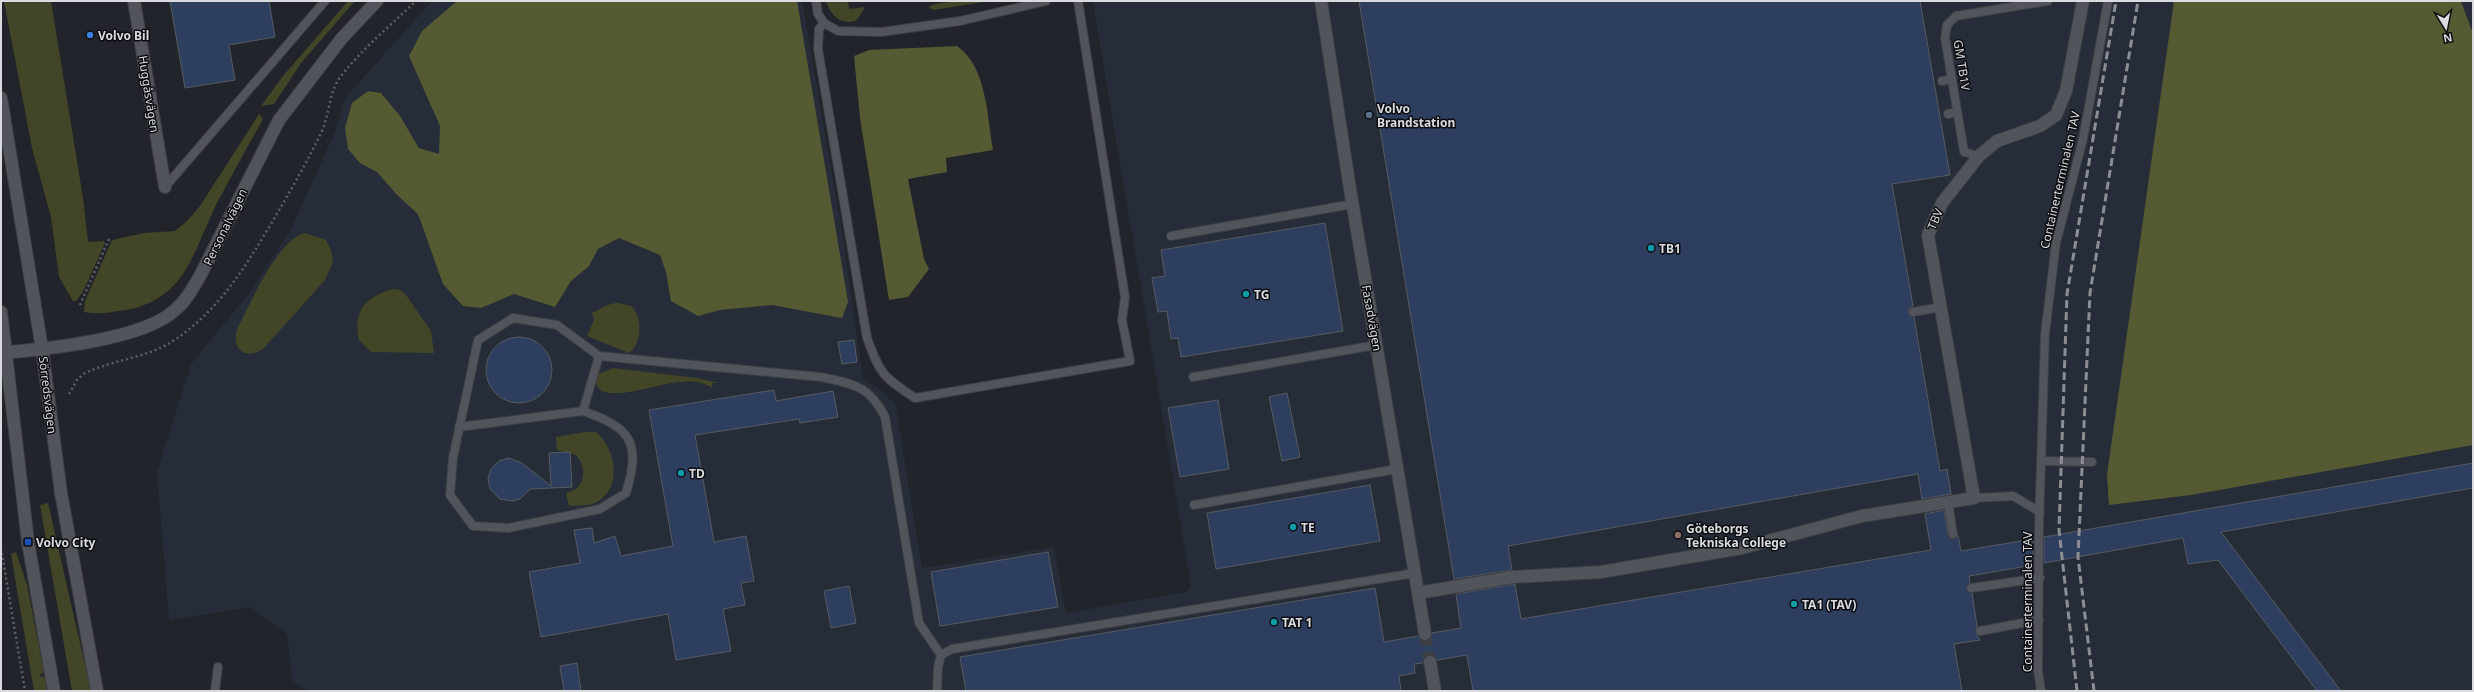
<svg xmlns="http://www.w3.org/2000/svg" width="2474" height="692" font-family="'Noto Sans',sans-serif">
  <rect width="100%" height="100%" fill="#21242a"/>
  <path fill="#272d38" d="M432 1H802L843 237 863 379 878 388 894 403 896 407 922 568 1054 547 1066 613 1186 592 1191 586 1093 1H2473V691H308L290 679 292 674 287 634 250 607 169 620 157 472 191 364 253 288 290 231 335 132 345 98Z"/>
  <g fill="#424526">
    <path d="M4 1H51L83 198 88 242 104 241 105 243 83 292 76 301H73L59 277 51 217 32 148Z"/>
    <path d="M348 1H355L301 63 274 104 261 106 283 76Z"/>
    <path d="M826 1H848L849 9 864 7V9L857 20C842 27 830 15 826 1Z"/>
    <path d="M952 1H989L934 10 929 8 931 5Z"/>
    <path d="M259 114 263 119C247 148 231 176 216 205 193 252 186 299 126 310 111 312 99 315 84 312L85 301 112 240 144 233 175 231 187 221 200 206Z"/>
    <path d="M305 233 326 240 331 250 333 262 325 280 263 349C244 361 230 348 238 327 251 303 277 240 305 233Z"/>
    <path d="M392 289 400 290 406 295 431 331 434 353 371 352 359 340C353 311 364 298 392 289Z"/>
    <path d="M618 303 631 306C643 316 642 345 629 353L587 336 594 320 592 313C600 310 607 303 618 303Z"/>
    <path d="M613 368 697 378 718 383H712V388C682 368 632 402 601 391L596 384 598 374Z"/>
    <path d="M585 432H596C616 449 623 487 597 502 589 506 578 505 569 506L566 493C585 490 588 468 576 455L557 450 556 437Z"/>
    <path d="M48 503 91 691H72L40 505Z"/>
    <path d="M16 552 27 585 44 672 39 676 45 677 47 691H34L11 554Z"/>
  </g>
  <g fill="#565a32">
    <path d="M457 1H797L848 302 842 318 772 305 720 310 698 316 671 301 666 272 660 255 619 238 598 249 589 266 571 281 555 307 514 294 481 308 463 306 443 284 418 214 398 196 377 172 360 163 348 149 345 128 352 103 368 91 381 93 400 116 419 148 439 154 440 126 409 56 422 31Z"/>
    <path d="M2174 1H2461L2473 34V445L2191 495 2109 505 2107 475Z"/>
    <path d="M957 46C987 67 987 116 993 150L946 158 947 172 908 179 924 259 929 269 908 297 889 300 860 118 854 56 869 50Z"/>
  </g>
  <g fill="#2e3e5e" stroke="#575b61">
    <path d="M170 1H269L275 37 229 45 235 80 185 88Z"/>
    <path d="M1359 1H1920L1950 175 1892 184 1913 306 1909 308 1908 313 1914 317 1940 471 1947 469 1951 494 1922 499 1918 474 1508 546 1512 570 1454 579Z"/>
    <path d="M1325 223 1343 331 1181 357 1178 338 1171 339 1167 311 1158 312 1152 278 1165 276 1161 250Z"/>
    <circle cx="519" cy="370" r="33"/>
    <path d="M854 340 857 362 842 364 838 342Z"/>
    <path d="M774 390 776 401 833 391 838 417 800 423 799 419 695 435 714 542 746 536 754 581 741 583 745 605 723 609 731 651 676 660 668 614 541 637 529 572 580 563 574 530 592 528 594 543 615 536 621 556 673 546 649 410Z"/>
    <path d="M1287 393 1300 457 1282 461 1269 397Z"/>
    <path d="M1218 400 1229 469 1180 477 1168 408Z"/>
    <path d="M570 452 572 487 530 489 520 499 512 501 500 499 490 489 488 479 491 469 499 461 509 458 522 463 551 486 549 453Z"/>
    <path d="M2473 463V488L2221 532 2341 691H2317L2218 560 2188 564 2183 538 2044 563V537Z"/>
    <path d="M1370 485 1380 541 1216 569 1207 513Z"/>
    <path d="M1944 510 1948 535 1953 539 1958 535 1961 551 2033 539V565L1969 576 1970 583 1966 589 1972 593 1977 626 1975 632 1980 640 1954 644 1962 691H1473L1467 655 1437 660 1433 655H1429L1425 657 1423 663 1414 664 1415 673 1399 676 1401 691H966L960 657 1375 588 1384 642 1418 636 1422 641H1426L1430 639 1432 633 1461 628 1456 594 1515 584 1521 619 1931 550 1925 514Z"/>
    <path d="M1048 552 1058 607 940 626 931 572Z"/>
    <path d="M849 586 856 623 831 628 824 591Z"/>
    <path d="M577 663 581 691H564L560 666Z"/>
  </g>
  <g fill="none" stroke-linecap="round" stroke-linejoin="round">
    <path stroke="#3d3f45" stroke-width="12" stroke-dasharray="12 6" stroke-linecap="butt" d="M1425 634 1430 662"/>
    <g stroke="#3c3e43" stroke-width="10">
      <g id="service">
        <path d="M816 1 818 14 824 23 838 31 881 32 960 21 1046 1"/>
        <path d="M824 23 819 29 818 49 867 338C880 374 883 377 915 398L1130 361 1122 320 1125 297 1078 1"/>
        <path d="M1942 81 1952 79"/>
        <path d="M1948 114 1957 112"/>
        <path d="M1979 156 1964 152 1945 38 1947 25 1956 16 2048 1"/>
        <path d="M165 187 325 1"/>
        <path d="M1171 236 1353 204"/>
        <path d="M1913 312 1941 307"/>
        <path d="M599 356 583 411C632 428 641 443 626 493L600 509 508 528 473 526 450 495 453 458 478 340 513 318 557 325 599 356 821 377C853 384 869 385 885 417L919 623 941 655"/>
        <path d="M1193 377 1376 345"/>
        <path d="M459 427 583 411"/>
        <path d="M2041 461 2092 462"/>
        <path d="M1974 498 2013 496 2040 512"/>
        <path d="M1948 502 1953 534"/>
        <path d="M1194 505 1397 469"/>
        <path d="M1971 588 2040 578"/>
        <path d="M1980 631 2039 620"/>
        <path d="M215 691 218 667"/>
        <path d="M937 691 938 667 941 655 952 649 1415 573"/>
        <path d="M2041 691 2038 670 2039 527 2045 334 2056 243 2083 139 2108 1"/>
      </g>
    </g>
    <g stroke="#3c3e43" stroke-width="14">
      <g id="minor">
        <path d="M134 1 165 187"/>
        <path d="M1321 1 1350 189 1425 634"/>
        <path d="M1 353C45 349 143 340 175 310 186 301 193 288 200 276L279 120 342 38 377 1"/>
        <path d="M1418 593 1513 577 1601 572 1742 548 1862 516 1974 498 1928 235 1942 203 1979 156 1997 141 2040 126 2056 115 2066 91 2083 1"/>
        <path d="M1430 662 1435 691"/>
      </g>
    </g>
    <g stroke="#3c3e43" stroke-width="14">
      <g id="tertiary">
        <path d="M1 98 42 349 61 493 97 691"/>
        <path d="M1 312 28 542 54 691"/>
      </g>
    </g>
    <g stroke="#5d6065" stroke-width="2.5" stroke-dasharray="2 3" stroke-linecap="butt">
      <path d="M80 305 109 239"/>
      <path d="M69 394 77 380 85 373C115 359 149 358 176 339 218 310 242 272 268 229 287 197 305 166 321 133 330 115 328 93 341 76 362 49 391 25 416 1"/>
      <path d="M1 548 25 691"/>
    </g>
    <use href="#service" stroke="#51555b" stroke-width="8"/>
    <use href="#minor" stroke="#51555b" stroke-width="12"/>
    <use href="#tertiary" stroke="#51555b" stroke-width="12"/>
    <g stroke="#8c8e93" stroke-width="3" stroke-dasharray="8 4" stroke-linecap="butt">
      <path d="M2077 691 2059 530 2067 294 2116 1"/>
      <path d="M2094 691 2078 557 2090 293 2138 1"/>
    </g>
  </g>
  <circle fill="#3f7fe0" stroke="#0c0d10" stroke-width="1.5" cx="90" cy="35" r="4"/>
  <circle fill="#5c6f8a" stroke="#0c0d10" stroke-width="1.5" cx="1369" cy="115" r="4"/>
  <g fill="#0f9aa8" stroke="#0c0d10" stroke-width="1.5">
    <circle cx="1651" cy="248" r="4"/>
    <circle cx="1246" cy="294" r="4"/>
    <circle cx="681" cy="473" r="4"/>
    <circle cx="1293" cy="527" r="4"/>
    <circle cx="1794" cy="604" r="4"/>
    <circle cx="1274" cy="622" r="4"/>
  </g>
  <circle fill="#8d6e63" stroke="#0c0d10" stroke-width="1.5" cx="1678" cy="535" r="4"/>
  <rect fill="#1a4fb4" stroke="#0c0d10" stroke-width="1.5" x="24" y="538" width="8" height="8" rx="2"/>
  <g text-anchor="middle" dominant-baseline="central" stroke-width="3" stroke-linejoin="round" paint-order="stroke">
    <g font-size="12" font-weight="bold" fill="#d9dbdf" stroke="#0c0d10" text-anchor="start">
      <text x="98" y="35">Volvo Bil</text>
      <text x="1377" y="108">Volvo<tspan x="1377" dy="14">Brandstation</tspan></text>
      <text x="1659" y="248">TB1</text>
      <text x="1254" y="294">TG</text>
      <text x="689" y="473">TD</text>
      <text x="1301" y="527">TE</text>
      <text x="1686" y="528">Göteborgs<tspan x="1686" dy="14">Tekniska College</tspan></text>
      <text x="36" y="542">Volvo City</text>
      <text x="1802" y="604">TA1 (TAV)</text>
      <text x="1282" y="622">TAT 1</text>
    </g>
    <g font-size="12" fill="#d9dbdf" stroke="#0c0d10">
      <text transform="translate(1962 65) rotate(81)">GM TB1V</text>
      <text transform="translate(149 94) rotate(81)">Huggåsvägen</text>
      <text transform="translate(2060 180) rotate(-77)">Containerterminalen TAV</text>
      <text transform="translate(1935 219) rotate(-67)">TBV</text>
      <text transform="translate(225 227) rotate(-64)">Personalvägen</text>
      <text transform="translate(1372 318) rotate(80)">Fasadvägen</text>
      <text transform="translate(48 395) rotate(83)">Sörredsvägen</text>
      <text transform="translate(2027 602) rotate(-90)">Containerterminalen TAV</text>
    </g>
  </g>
  <rect width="2474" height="692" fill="none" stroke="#d9dbdf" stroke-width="4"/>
  <g transform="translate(2446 28) rotate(170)" stroke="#0c0d10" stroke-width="3" paint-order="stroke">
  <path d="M0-3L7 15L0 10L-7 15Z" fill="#d9dbdf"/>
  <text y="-6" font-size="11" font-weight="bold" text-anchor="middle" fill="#d9dbdf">N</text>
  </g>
</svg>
